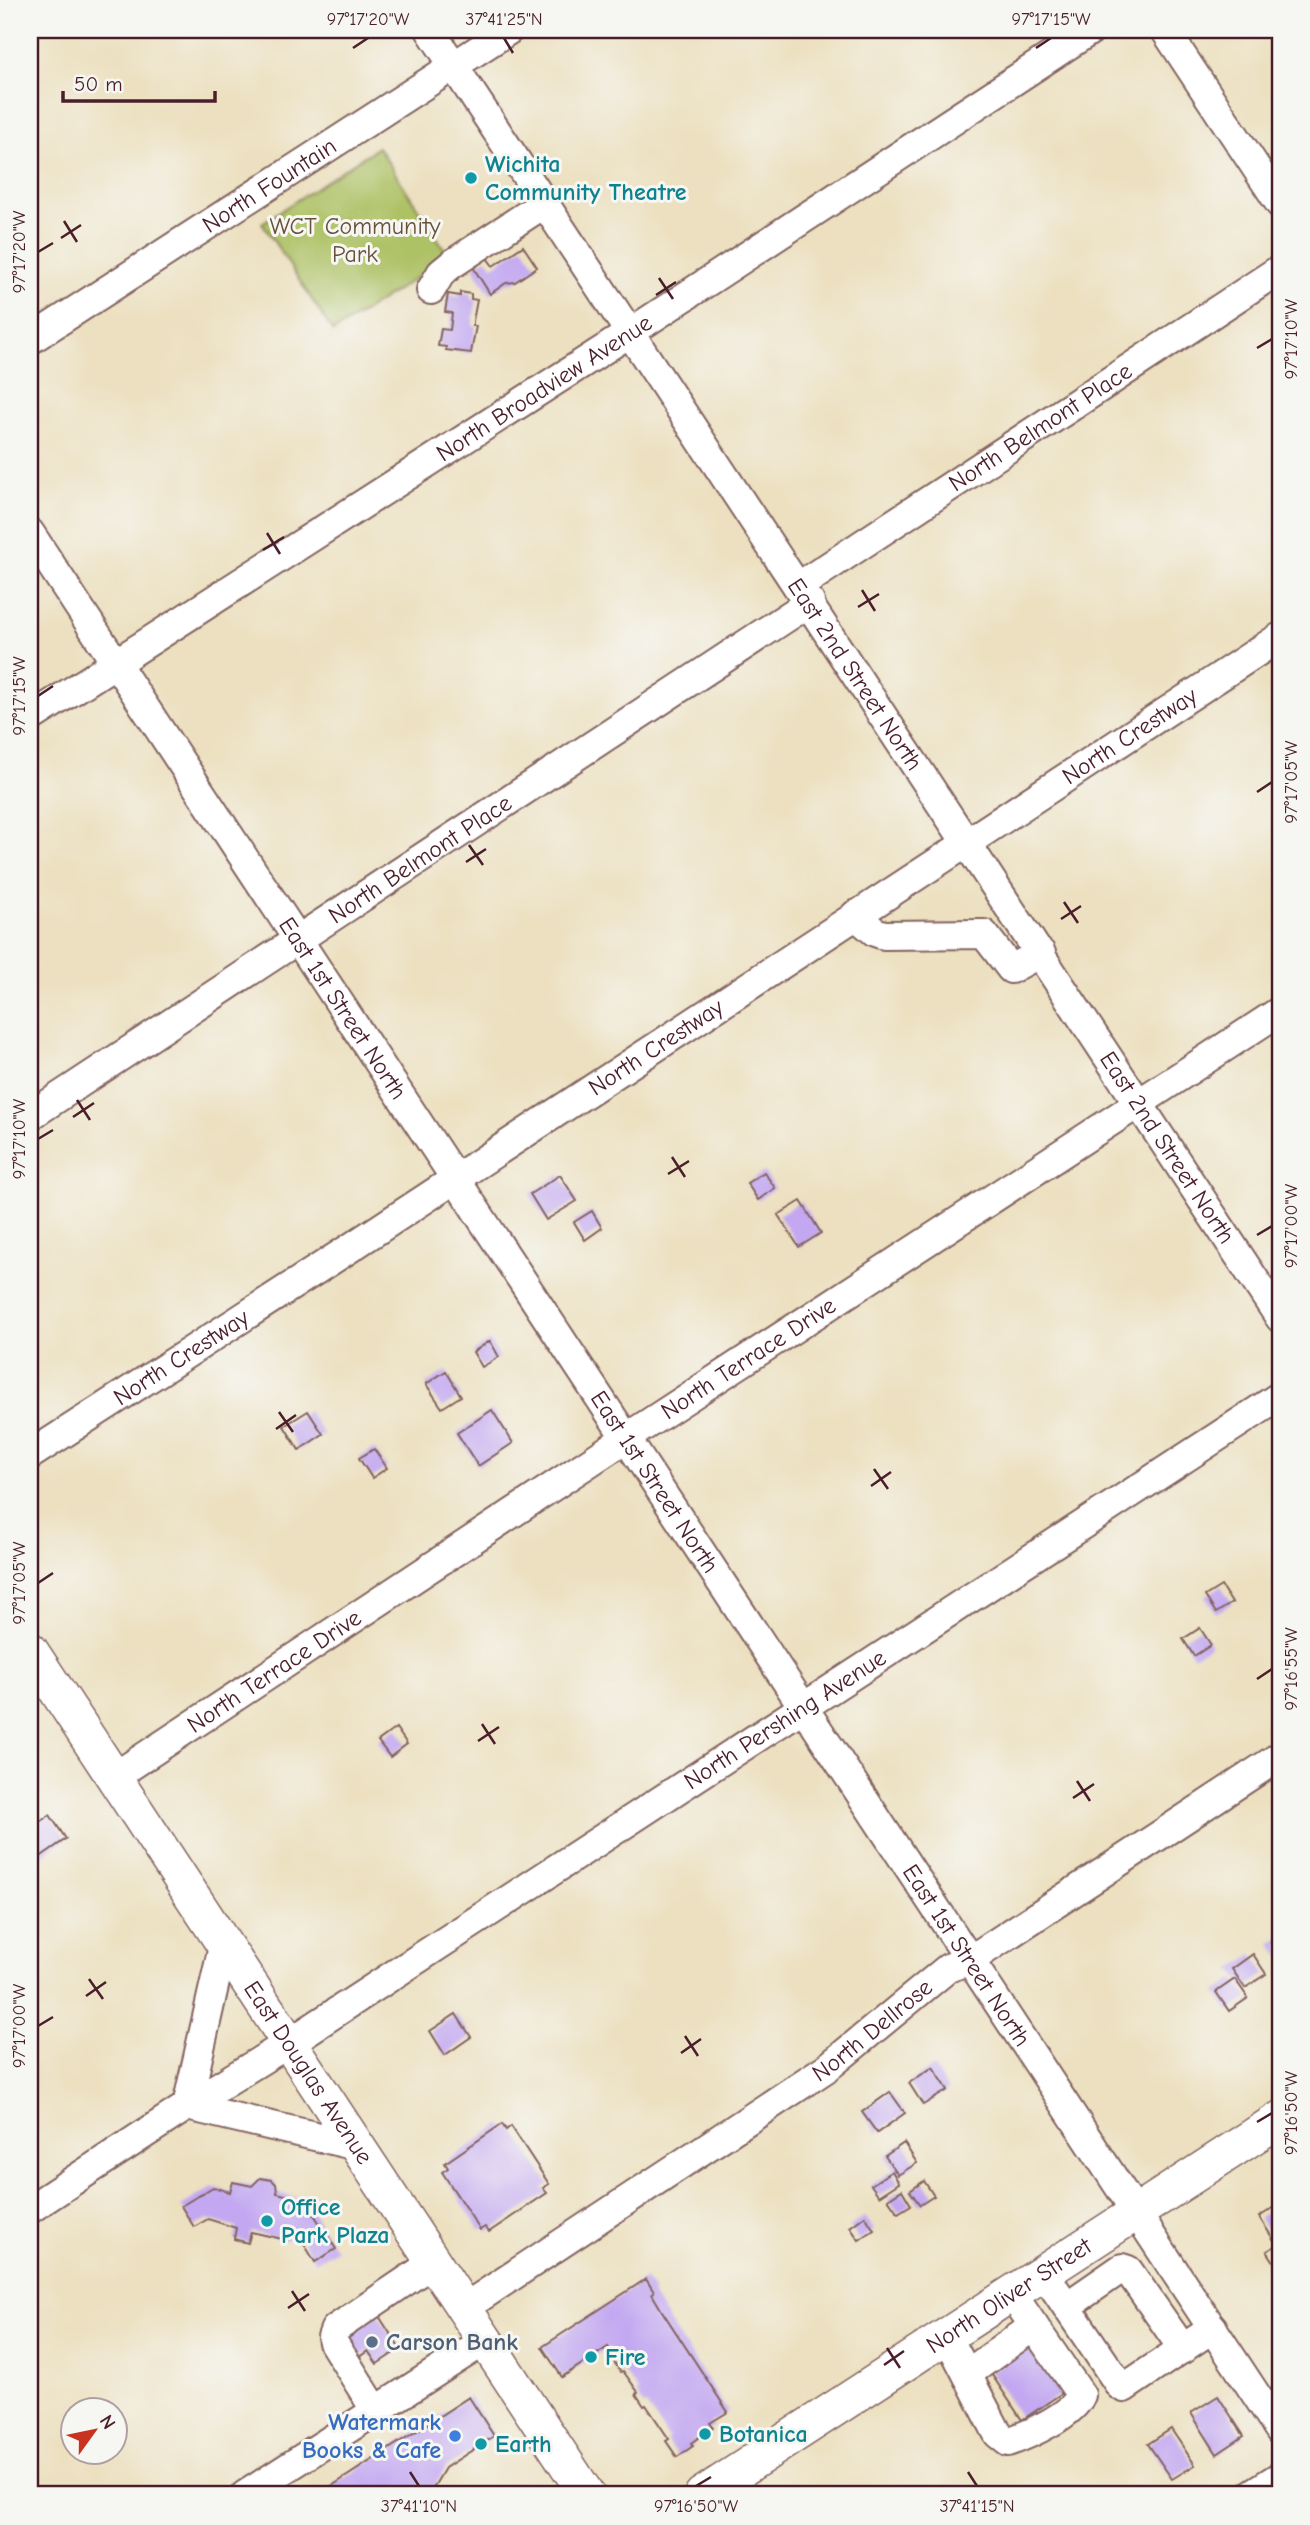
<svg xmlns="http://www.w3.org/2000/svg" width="1310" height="2525" font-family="'Comic Neue',sans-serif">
  <rect width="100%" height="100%" fill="#f6f6f2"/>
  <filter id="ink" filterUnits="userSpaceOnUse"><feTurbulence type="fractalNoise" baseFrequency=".0143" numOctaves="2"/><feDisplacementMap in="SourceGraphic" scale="14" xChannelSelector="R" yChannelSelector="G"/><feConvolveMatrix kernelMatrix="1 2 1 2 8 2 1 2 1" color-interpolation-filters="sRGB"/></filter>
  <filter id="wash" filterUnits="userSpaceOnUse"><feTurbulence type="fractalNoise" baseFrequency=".00686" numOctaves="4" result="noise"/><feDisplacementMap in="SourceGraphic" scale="28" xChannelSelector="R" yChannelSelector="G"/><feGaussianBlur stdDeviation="1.57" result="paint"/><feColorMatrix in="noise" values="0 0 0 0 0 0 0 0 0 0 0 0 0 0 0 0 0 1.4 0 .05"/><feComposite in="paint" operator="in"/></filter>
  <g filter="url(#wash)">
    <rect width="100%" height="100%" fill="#ece0c0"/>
    <path fill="#adc165" stroke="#7c7048" stroke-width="2" d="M378 147 449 256 333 332 262 223Z"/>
    <g id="blocks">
      <g fill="#c3a8f1">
        <path d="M523 246 537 267 515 282 506 283 490 294 473 267 487 258 493 266Z"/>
        <path d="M460 292 471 294V299L477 300 473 321V326H476L471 353 446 350V347L438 346 441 329 450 330 452 313 445 312 448 294 460 296Z"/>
        <path d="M764 1172 775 1188 758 1200 747 1183Z"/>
        <path d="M560 1175 577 1201 546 1220 530 1194Z"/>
        <path d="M801 1201 821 1233 799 1247 778 1215Z"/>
        <path d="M592 1211 602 1228 585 1240 574 1222Z"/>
        <path d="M490 1341 499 1357 482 1367 473 1352Z"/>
        <path d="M446 1371 461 1396 442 1408 426 1384Z"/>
        <path d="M492 1410 513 1443 478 1466 457 1433Z"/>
        <path d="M308 1411 323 1434 299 1450 284 1426Z"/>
        <path d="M374 1449 387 1468 372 1478 359 1458Z"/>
        <path d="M1221 1586 1232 1603 1216 1613 1205 1596Z"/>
        <path d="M1200 1628 1211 1645 1194 1656 1183 1639Z"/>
        <path d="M396 1728 407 1744 390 1757 378 1741Z"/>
        <path d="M50 1815 66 1839 30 1864V1828Z"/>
        <path d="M1280 1937V1956L1271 1943Z"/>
        <path d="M1253 1954 1266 1974 1245 1988 1232 1969Z"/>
        <path d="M1235 1979 1248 1998 1229 2011 1216 1992Z"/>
        <path d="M456 2014 471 2037 445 2055 430 2031Z"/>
        <path d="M933 2067 948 2090 923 2105 909 2083Z"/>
        <path d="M890 2092 905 2113 877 2133 862 2112Z"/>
        <path d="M502 2124 506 2130 511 2126 549 2184 543 2188 547 2193 489 2232 485 2227 480 2230 442 2172 448 2168 445 2163Z"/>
        <path d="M904 2143 917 2163 898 2175 885 2156Z"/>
        <path d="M892 2171 899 2183 879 2196 871 2185Z"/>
        <path d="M260 2178 272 2180 276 2184 277 2193 297 2198 295 2207 311 2210 336 2249 315 2262 297 2232 289 2230 287 2240 251 2232 248 2243 234 2239 236 2228 208 2219 194 2227 181 2206 213 2187 230 2192 233 2182 252 2186Z"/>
        <path d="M924 2181 934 2196 920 2205 910 2191Z"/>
        <path d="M902 2190 911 2205 898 2213 888 2199Z"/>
        <path d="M1278 2205 1280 2208V2271L1267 2251 1277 2245 1259 2217Z"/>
        <path d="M865 2216 874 2230 859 2240 850 2227Z"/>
        <path d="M646 2279 654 2292 652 2294 662 2311 728 2412 710 2423 713 2427 691 2443 693 2446 677 2457 666 2441 669 2439 646 2405 644 2406 636 2394 638 2392 623 2371 621 2372 612 2359 615 2358 608 2347 562 2377 542 2347Z"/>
        <path d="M377 2313 400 2349 377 2364 368 2351 359 2357 336 2322Z"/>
        <path d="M1031 2346 1062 2393 1022 2420 990 2372Z"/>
        <path d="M1218 2396 1244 2436 1217 2454 1191 2413Z"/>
        <path d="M469 2397 494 2436 445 2468 429 2495H318Z"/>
        <path d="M1171 2429 1195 2465 1172 2479 1148 2444Z"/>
      </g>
    </g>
  </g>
  <g filter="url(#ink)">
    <use href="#blocks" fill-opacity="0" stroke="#83635f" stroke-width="2"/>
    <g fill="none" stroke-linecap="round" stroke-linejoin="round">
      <g stroke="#83635f" stroke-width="32">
        <g id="minor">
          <path id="s1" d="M430 30 1280 1318"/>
          <path d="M1165 30 1280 204"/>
          <path d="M431 290 441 273 452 264 545 203"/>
          <path id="s2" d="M30 340 509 30"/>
          <path id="s3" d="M30 533 1280 2431"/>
          <path id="s4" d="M799 586 1280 269"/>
          <path id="s5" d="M30 718 631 332 1091 30"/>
          <path d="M855 915 875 932 884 935 984 934 1011 969 1041 953"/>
          <path id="s6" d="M30 1116 810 602"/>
          <path id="s7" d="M30 1455 344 1252 1280 637"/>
          <path id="s8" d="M114 1777 626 1438 1280 1011"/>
          <path d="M224 1942 187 2106 357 2146"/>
          <path id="s9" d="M30 2209 187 2106 289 2043 1280 1396"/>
          <path d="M1044 2273 1120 2386 1124 2388 1213 2328"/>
          <path d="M1067 2306 1122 2268 1128 2270 1183 2349"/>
          <path id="s10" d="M464 2308 828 2067 948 1968 970 1960 1280 1756"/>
          <path d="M947 2336 998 2434 1008 2442C1028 2435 1073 2415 1081 2395L1012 2294"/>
          <path d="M967 2374 1034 2326"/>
          <path d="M376 2411 333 2342 332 2337 335 2329 434 2262"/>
          <path d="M245 2495 486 2340"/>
          <path d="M1250 2495 1280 2476"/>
        </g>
      </g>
      <g stroke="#83635f" stroke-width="38">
        <g id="major">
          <path id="s11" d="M30 1650 587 2495"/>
          <path id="s12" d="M702 2495 1280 2119"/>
        </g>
      </g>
      <use href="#minor" stroke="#fff" stroke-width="28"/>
      <use href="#major" stroke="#fff" stroke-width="35"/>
    </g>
  </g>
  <path fill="none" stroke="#4a1f2b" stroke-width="2.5" d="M504 38 513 53M353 48 368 38M1036 48 1051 38M64 221 77 242M61 238 81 225M38 252 53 243M659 278 673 299M656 295 676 282M1257 348 1272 339M267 533 280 554M263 550 284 537M862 590 875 611M858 607 879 594M38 696 53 686M1257 792 1272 782M469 845 483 865M466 862 486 849M1064 902 1078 923M1061 919 1081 906M77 1100 90 1120M73 1117 94 1103M38 1139 53 1130M672 1157 685 1177M668 1174 689 1161M1257 1235 1272 1226M279 1412 293 1432M276 1429 296 1415M874 1469 888 1489M871 1486 891 1472M38 1583 53 1573M1257 1679 1272 1669M482 1724 495 1744M478 1741 499 1727M1077 1781 1090 1801M1073 1798 1094 1784M89 1979 103 1999M86 1996 106 1982M38 2026 53 2017M685 2036 698 2056M681 2053 701 2039M1257 2122 1272 2113M292 2291 305 2311M288 2308 309 2294M887 2348 900 2368M884 2365 904 2351M410 2472 419 2486M968 2472 977 2486M696 2486 711 2477"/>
  <g fill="#0f9aa8" stroke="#f6f6f2" stroke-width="2.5">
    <circle cx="471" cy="178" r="7"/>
    <circle cx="267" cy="2221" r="7"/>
    <circle cx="591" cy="2357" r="7"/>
    <circle cx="705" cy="2434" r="7"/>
    <circle cx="481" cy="2444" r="7"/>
  </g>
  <circle fill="#5c6f8a" stroke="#f6f6f2" stroke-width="2.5" cx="372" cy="2342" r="7"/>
  <circle fill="#3f7fe0" stroke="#f6f6f2" stroke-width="2.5" cx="455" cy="2436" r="7"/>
  <g text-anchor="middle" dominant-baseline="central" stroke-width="6" stroke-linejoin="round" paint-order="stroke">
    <g font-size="24" font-weight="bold" fill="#0d838f" stroke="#f6f6f2" text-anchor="start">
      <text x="485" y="164">Wichita<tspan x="485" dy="28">Community Theatre</tspan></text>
      <text x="281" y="2207">Office<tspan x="281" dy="28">Park Plaza</tspan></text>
      <text x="605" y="2357">Fire</text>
      <text x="719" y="2434">Botanica</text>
      <text x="495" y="2444">Earth</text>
    </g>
    <g font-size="24" fill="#4a1f2b" stroke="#f6f6f2">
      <text stroke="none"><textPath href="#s2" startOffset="285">North Fountain</textPath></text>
      <text stroke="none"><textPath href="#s5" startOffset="611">North Broadview Avenue</textPath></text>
      <text stroke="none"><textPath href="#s4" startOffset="289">North Belmont Place</textPath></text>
      <text stroke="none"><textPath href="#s1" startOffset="772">East 2nd Street North</textPath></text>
      <text stroke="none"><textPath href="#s7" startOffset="1314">North Crestway</textPath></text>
      <text stroke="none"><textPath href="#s6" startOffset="467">North Belmont Place</textPath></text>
      <text stroke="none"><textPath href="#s3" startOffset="569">East 1st Street North</textPath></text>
      <text stroke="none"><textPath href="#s7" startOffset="747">North Crestway</textPath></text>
      <text stroke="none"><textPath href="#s1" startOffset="1339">East 2nd Street North</textPath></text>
      <text stroke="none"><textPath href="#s7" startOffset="180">North Crestway</textPath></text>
      <text stroke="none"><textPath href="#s8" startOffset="760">North Terrace Drive</textPath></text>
      <text stroke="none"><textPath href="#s3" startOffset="1136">East 1st Street North</textPath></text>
      <text stroke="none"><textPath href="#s8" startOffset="192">North Terrace Drive</textPath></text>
      <text stroke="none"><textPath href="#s9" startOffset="900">North Pershing Avenue</textPath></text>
      <text stroke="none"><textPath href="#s3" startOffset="1703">East 1st Street North</textPath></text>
      <text stroke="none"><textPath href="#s10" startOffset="494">North Dellrose</textPath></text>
      <text stroke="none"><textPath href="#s11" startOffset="506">East Douglas Avenue</textPath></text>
      <text stroke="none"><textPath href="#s12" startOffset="366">North Oliver Street</textPath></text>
    </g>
    <g font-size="24" fill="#68503c" stroke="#f6f6f2">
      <text x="355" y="226">WCT Community<tspan x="355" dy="28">Park</tspan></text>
    </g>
    <g font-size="24" font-weight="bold" fill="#4e5e75" stroke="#f6f6f2" text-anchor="start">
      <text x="386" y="2342">Carson Bank</text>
    </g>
    <g font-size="24" font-weight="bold" fill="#366cbe" stroke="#f6f6f2" text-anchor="end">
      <text x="441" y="2422">Watermark<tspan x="441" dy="28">Books &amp; Cafe</tspan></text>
    </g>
  </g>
  <rect width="1310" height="2525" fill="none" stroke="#f6f6f2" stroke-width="77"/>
  <g transform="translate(94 2431) rotate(57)"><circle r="33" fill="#f6f6f2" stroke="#b1a0a2" stroke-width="2"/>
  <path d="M0-5L12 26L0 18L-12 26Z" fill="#c8321e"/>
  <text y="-10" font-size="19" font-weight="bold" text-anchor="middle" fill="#4a1f2b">N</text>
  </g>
  <path d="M63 91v10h152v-10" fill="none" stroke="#4a1f2b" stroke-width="3.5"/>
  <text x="74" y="91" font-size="21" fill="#4a1f2b" stroke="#f6f6f2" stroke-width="5" paint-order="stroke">50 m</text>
  <rect x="38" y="38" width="1234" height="2448" fill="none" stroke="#4a1f2b" stroke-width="2.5"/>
  <g font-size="18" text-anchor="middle" fill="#4a1f2b">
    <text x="368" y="25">97°17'20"W</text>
    <text x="504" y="25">37°41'25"N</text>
    <text x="1051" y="25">97°17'15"W</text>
    <text transform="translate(19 252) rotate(-90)" y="6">97°17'20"W</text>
    <text transform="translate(1291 339) rotate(-90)" y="6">97°17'10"W</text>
    <text transform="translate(19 696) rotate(-90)" y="6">97°17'15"W</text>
    <text transform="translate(1291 782) rotate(-90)" y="6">97°17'05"W</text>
    <text transform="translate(19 1139) rotate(-90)" y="6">97°17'10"W</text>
    <text transform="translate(1291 1226) rotate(-90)" y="6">97°17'00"W</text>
    <text transform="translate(19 1583) rotate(-90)" y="6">97°17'05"W</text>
    <text transform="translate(1291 1669) rotate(-90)" y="6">97°16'55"W</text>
    <text transform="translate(19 2026) rotate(-90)" y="6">97°17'00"W</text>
    <text transform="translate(1291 2113) rotate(-90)" y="6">97°16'50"W</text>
    <text x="419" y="2512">37°41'10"N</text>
    <text x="696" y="2512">97°16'50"W</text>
    <text x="977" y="2512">37°41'15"N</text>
  </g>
</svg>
